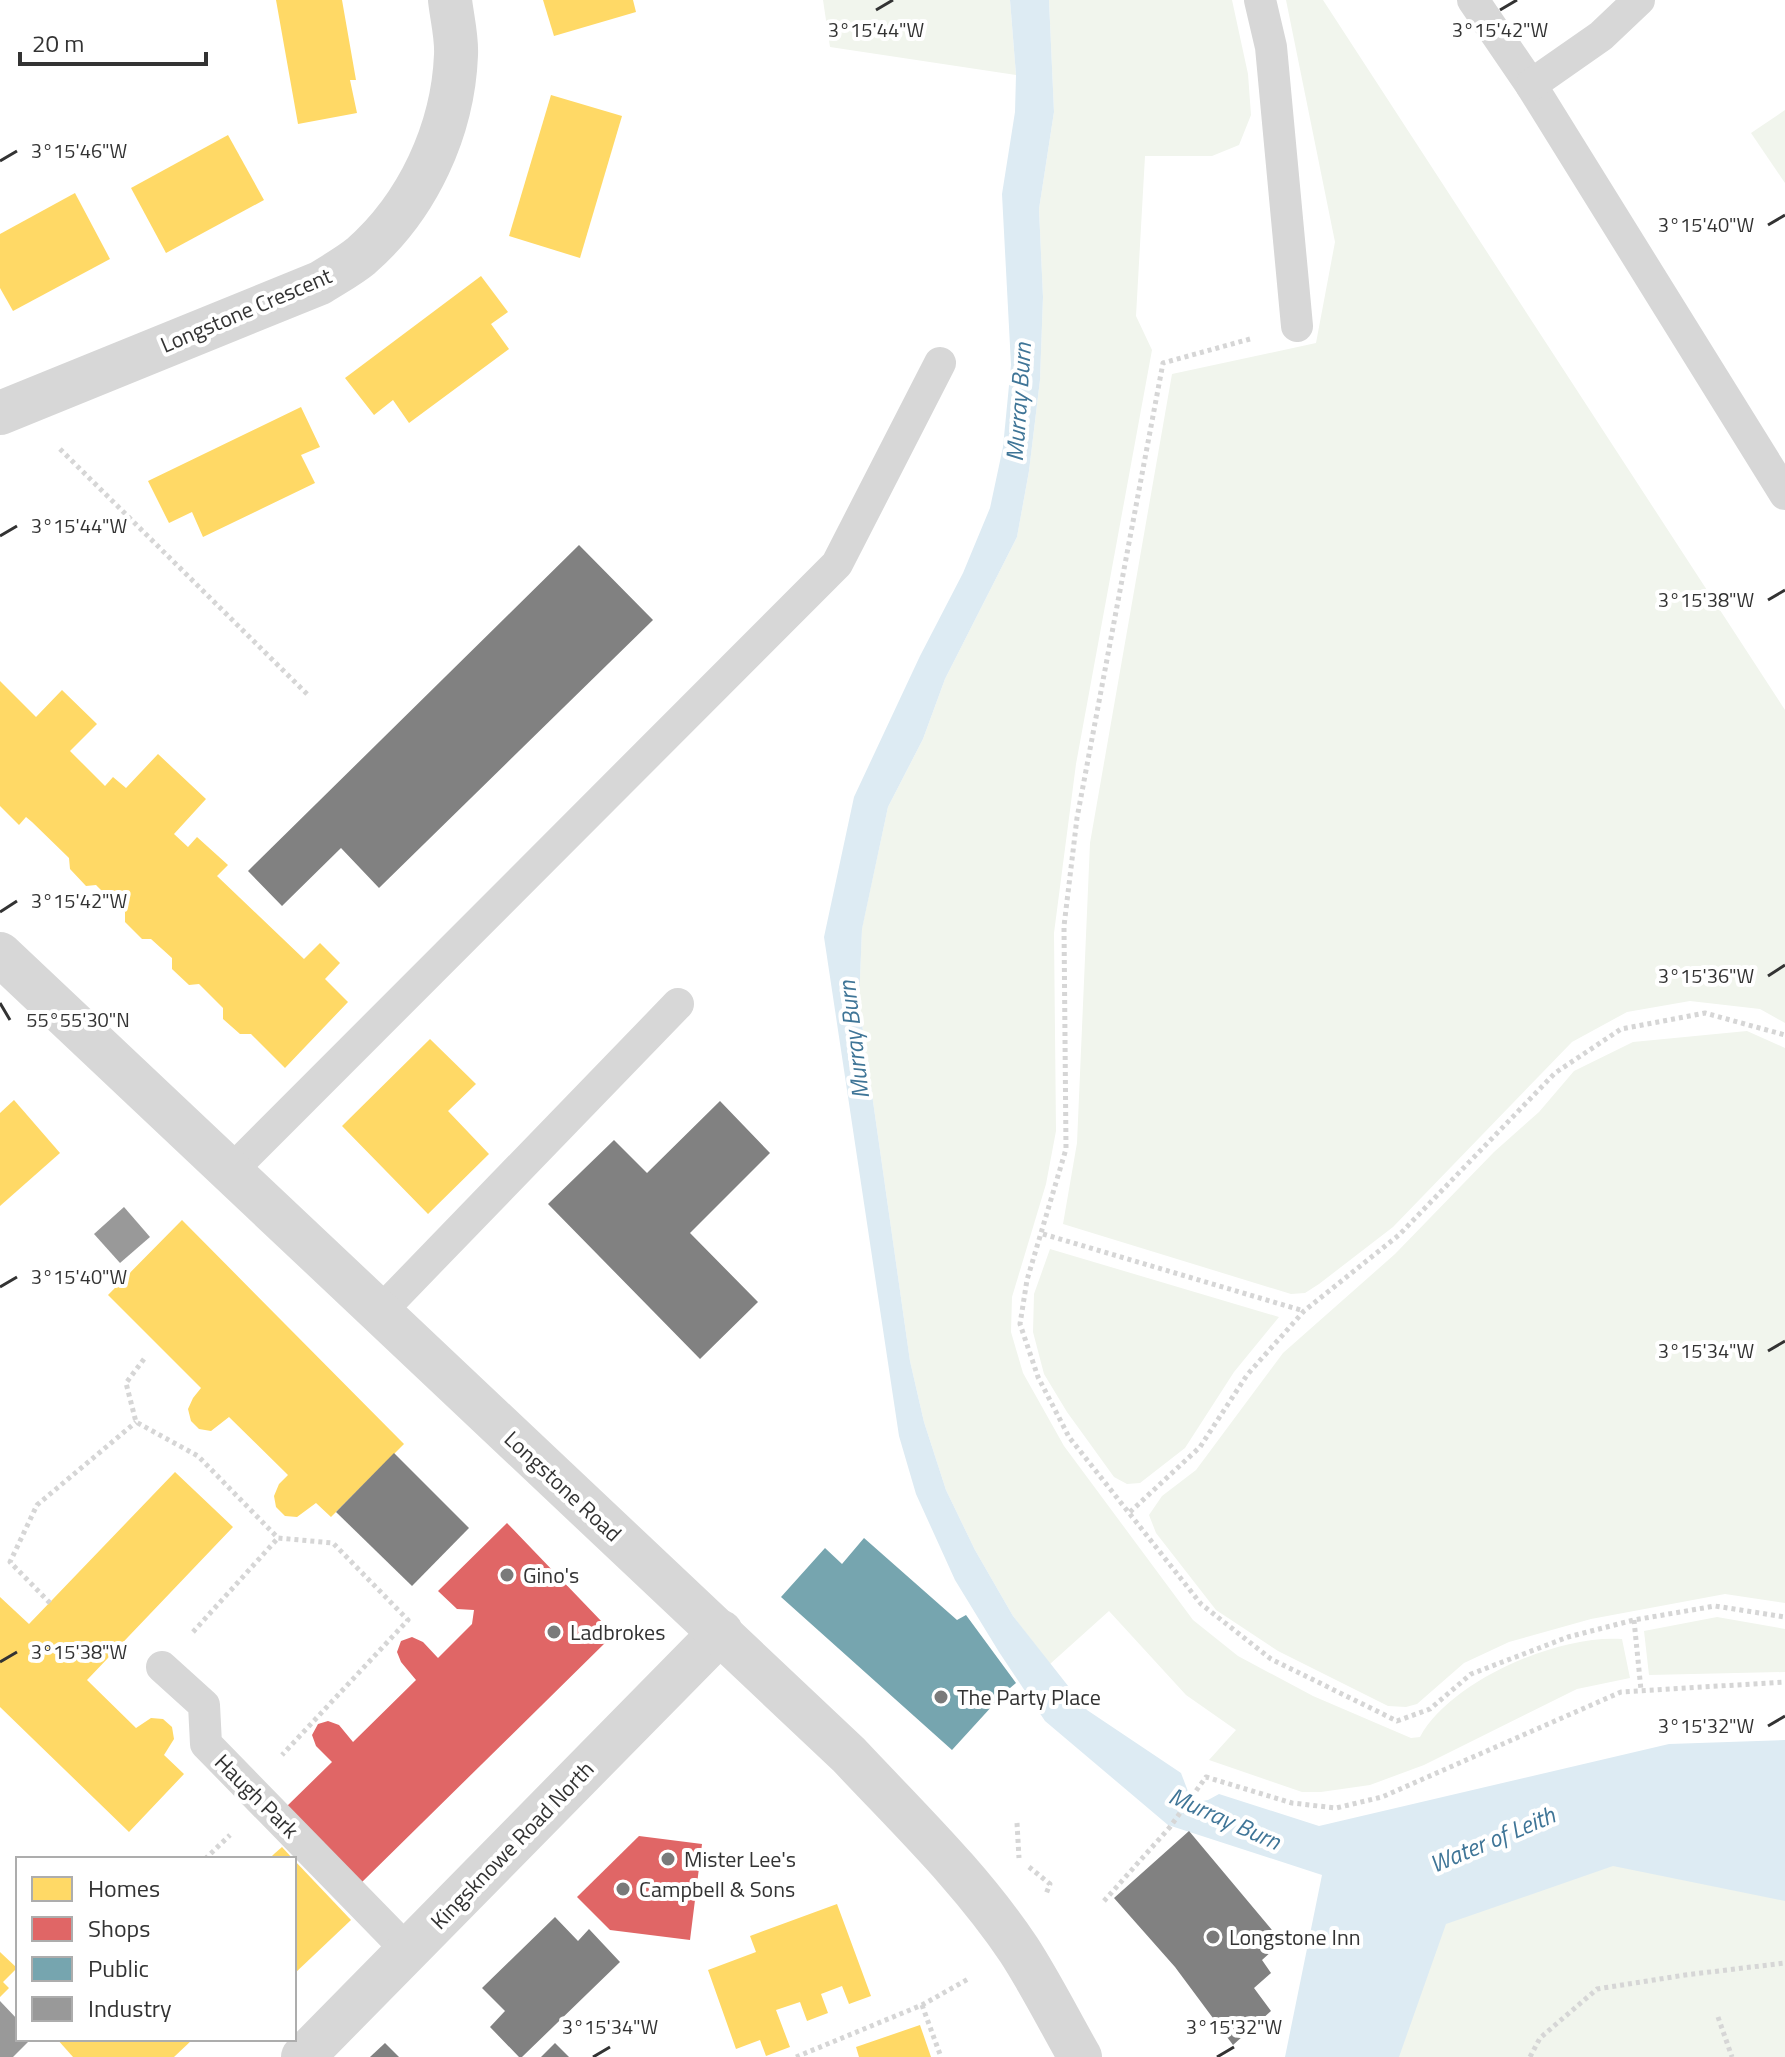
<svg xmlns="http://www.w3.org/2000/svg" width="1785" height="2057" font-family="'Titillium Web',sans-serif">
  <rect width="100%" height="100%" fill="#fff"/>
  <g fill="#f1f5ed">
    <path d="M823 0H1010L1016 75 830 47Z"/>
    <path d="M1049 0H1232L1248 74 1251 115 1239 145 1212 156H1145L1136 316 1152 350 1076 764 1054 933 1056 1131 1046 1184 1012 1297 1011 1332 1023 1373 1064 1446 1193 1620 1238 1656 1313 1696 1411 1738 1420 1737C1451 1680 1560 1634 1622 1639L1630 1678 1577 1689 1424 1765 1370 1785 1321 1792H1302L1209 1760 1236 1730 1186 1695 1109 1611 1050 1664 1013 1616 975 1550 946 1490 924 1422 910 1361 859 1003 862 928 888 807 923 739 945 679 1017 537 1029 471 1040 380 1043 297 1039 209 1054 112Z"/>
    <path d="M1286 0H1323L1785 710V1023L1760 1009 1690 1001 1627 1012 1572 1042 1393 1227 1319 1284 1305 1293 1291 1294 1063 1224 1077 1143 1090 843 1172 374 1316 343 1335 242Z"/>
    <path d="M1785 110V183L1751 133Z"/>
    <path d="M1747 1031 1785 1048V1603L1725 1594 1591 1619 1509 1642 1464 1663 1417 1704 1406 1707 1388 1706 1278 1651 1216 1610 1156 1533 1149 1515 1162 1496 1196 1470 1283 1353 1395 1254 1494 1152 1539 1112 1574 1071 1633 1042Z"/>
    <path d="M1050 1249 1279 1317 1234 1372 1185 1448 1140 1483 1127 1484 1114 1477 1067 1412 1044 1374 1033 1332 1034 1294Z"/>
    <path d="M1717 1617 1785 1629V1672L1649 1675 1644 1631Z"/>
    <path d="M1642 1814 1785 1847V2057H1311L1396 1895Z"/>
  </g>
  <path fill="#ddebf3" d="M1010 0H1049L1054 112 1039 209 1043 297 1040 380 1029 471 1017 537 945 679 923 739 888 807 862 929 859 1003 910 1361 924 1422 946 1490 975 1550 1013 1616 1087 1710 1181 1773 1189 1794 1197 1802 1208 1800 1219 1794 1319 1826 1669 1744 1785 1740V1901L1613 1866 1446 1924 1399 2057H1285L1322 1875 1168 1825 1045 1721 999 1652 955 1580 916 1494 899 1436 824 937 854 797 920 656 963 573 990 508 1003 447 1011 365 1002 194 1015 112 1016 75Z"/>
  <g fill="#ffd966">
    <path d="M276 0H342L356 80H350L357 113 298 124Z"/>
    <path d="M543 0H633L636 12 554 36Z"/>
    <path d="M551 95 622 116 580 258 509 236Z"/>
    <path d="M228 135 264 200 166 253 131 188Z"/>
    <path d="M75 193 110 259 13 311 0 288V234Z"/>
    <path d="M481 276 508 312 491 324 509 349 409 423 393 400 374 415 345 378Z"/>
    <path d="M301 407 320 447 301 455 315 483 203 537 192 512 169 523 148 481Z"/>
    <path d="M0 681 36 717 62 690 97 724 70 751 105 786 113 777 126 788 158 754 206 799 174 834 188 847 197 837 228 865 217 876 304 959 320 943 340 963 325 979 348 1002 285 1068 251 1034H240L223 1019V1008L199 984 189 985 172 969V958L151 939H142L125 922V912L101 890 96 885 86 886 70 869 69 858 32 822 26 817 19 825 0 806Z"/>
    <path d="M430 1039 476 1084 448 1111 489 1154 428 1214 342 1126Z"/>
    <path d="M14 1100 60 1153 0 1206V1113Z"/>
    <path d="M182 1220 404 1444 331 1517 316 1503 297 1517 285 1516 276 1507 274 1496 279 1484 288 1475 229 1417 211 1431 199 1429 191 1421 188 1409 193 1398 201 1388 108 1295Z"/>
    <path d="M175 1472 233 1527 87 1680 136 1728 151 1718 163 1719 172 1727 174 1739 164 1755 184 1774 129 1832 0 1707V1597L29 1624Z"/>
    <path d="M282 1847 293 1859H269L274 1854Z"/>
    <path d="M294 1860 351 1920 294 1974Z"/>
    <path d="M837 1904 871 1996 849 2004 842 1986 821 1994 828 2013 807 2021 800 2002 776 2010 790 2047 766 2056 760 2040 736 2049 708 1970 756 1952 750 1936Z"/>
    <path d="M0 1952 17 1968 3 1982 9 1988 0 1997Z"/>
    <path d="M920 2025 931 2057H859L856 2047Z"/>
    <path d="M57 2039H193L174 2057H73Z"/>
  </g>
  <g fill="#e06666">
    <path d="M507 1523 604 1624 607 1641 359 1885 285 1808 332 1762 316 1746 312 1735 318 1724 328 1721 339 1725 353 1742 416 1680 401 1662 397 1652 401 1641 412 1637 423 1642 438 1658 472 1624 474 1610 457 1609 438 1591Z"/>
    <path d="M639 1836 702 1844 690 1940 610 1930 577 1897Z"/>
  </g>
  <path fill="#76a5af" d="M864 1538 957 1620 966 1615 1016 1683 1004 1693 952 1750 781 1597 825 1548 842 1564Z"/>
  <g fill="#999">
    <path d="M124 1207 150 1237 120 1263 94 1234Z"/>
    <path d="M0 2001 18 2020V2039H31L13 2057H0Z"/>
  </g>
  <g fill="#818181">
    <path d="M579 545 653 620 379 888 341 848 282 906 248 871Z"/>
    <path d="M720 1101 770 1153 690 1233 758 1302 700 1359 548 1204 614 1140 647 1173Z"/>
    <path d="M394 1453 469 1528 412 1586 336 1512Z"/>
    <path d="M1189 1831 1282 1942 1262 1960 1271 1973 1254 1988 1271 2011 1233 2045 1175 1967 1114 1898Z"/>
    <path d="M555 1917 578 1941 589 1929 620 1962 522 2057H519L490 2027 505 2011 482 1988Z"/>
    <path d="M385 2043 399 2057H370Z"/>
    <path d="M555 2043 569 2057H541Z"/>
  </g>
  <g fill="none" stroke-linecap="round" stroke-linejoin="round">
    <g stroke="#d6d6d6" stroke-width="5" stroke-dasharray="4 4" stroke-linecap="butt">
      <path d="M1250 339 1163 363 1077 818 1064 926 1066 1149 1027 1280 1020 1324 1038 1377 1069 1437 1201 1604 1271 1659 1397 1721 1430 1709 1471 1674 1568 1637 1634 1620 1715 1606 1785 1617"/>
      <path d="M60 449 308 695"/>
      <path d="M1043 1234 1304 1311"/>
      <path d="M144 1359 126 1383 136 1422 198 1456 278 1538 333 1543 408 1620 282 1755"/>
      <path d="M1130 1512 1200 1447 1247 1375 1304 1311 1399 1235 1555 1073 1621 1029 1705 1013 1785 1035"/>
      <path d="M50 1603 10 1562 37 1505 136 1422"/>
      <path d="M1634 1620 1641 1690"/>
      <path d="M193 1632 278 1538"/>
      <path d="M1017 1823 1019 1858"/>
      <path d="M205 1859 230 1835"/>
      <path d="M1029 1867 1050 1884 1046 1894"/>
      <path d="M1104 1901 1170 1827 1206 1777 1292 1803 1336 1808 1382 1797 1621 1692 1785 1682"/>
      <path d="M922 2005 941 2057"/>
      <path d="M1718 2017 1732 2057"/>
      <path d="M796 2057 922 2005 970 1978"/>
      <path d="M1530 2057 1540 2038 1597 1989 1685 1975 1785 1963"/>
    </g>
    <g stroke="#d7d7d7" stroke-width="32">
      <path d="M1260 0 1271 47 1297 326"/>
      <path d="M1473 0 1531 85 1785 494"/>
      <path d="M1531 85 1601 36 1639 0"/>
      <path d="M231 1171 837 564 940 363"/>
      <path d="M379 1313 678 1004"/>
      <path d="M162 1667 204 1705 206 1744 408 1951"/>
    </g>
    <g stroke="#d7d7d7" stroke-width="44">
      <path d="M0 413 320 283C334 274 349 266 361 256 418 206 453 130 456 55 457 37 452 18 450 0"/>
      <path d="M303 2057 721 1632"/>
    </g>
    <path stroke="#d7d7d7" stroke-width="44" d="M0 954 849 1755C907 1817 971 1878 1019 1950 1041 1984 1060 2022 1080 2057"/>
  </g>
  <path fill="none" stroke="#333" stroke-width="3" d="M876 10 893 0M1500 10 1517 0M0 161 17 151M1768 225 1785 215M0 536 17 526M1768 600 1785 590M0 912 17 901M1768 976 1785 965M0 1003 10 1020M0 1287 17 1277M1768 1351 1785 1341M0 1662 17 1652M1768 1726 1785 1716M593 2057 610 2047M1217 2057 1234 2047"/>
  <g fill="#7a7a7a" stroke="#fff" stroke-width="3">
    <circle cx="507" cy="1575" r="8"/>
    <circle cx="554" cy="1632" r="8"/>
    <circle cx="941" cy="1697" r="8"/>
    <circle cx="668" cy="1859" r="8"/>
    <circle cx="623" cy="1889" r="8"/>
    <circle cx="1213" cy="1937" r="8"/>
  </g>
  <g text-anchor="middle" dominant-baseline="central" stroke-width="8" stroke-linejoin="round" paint-order="stroke">
    <g font-size="22" fill="#333" stroke="#fff">
      <text transform="translate(246 310) rotate(-23)">Longstone Crescent</text>
      <text transform="translate(563 1486) rotate(43)">Longstone Road</text>
      <text transform="translate(257 1796) rotate(45)">Haugh Park</text>
      <text transform="translate(512 1845) rotate(-46)">Kingsknowe Road North</text>
    </g>
    <g font-size="22" fill="#333" stroke="#fff" text-anchor="start">
      <text x="523" y="1575">Gino's</text>
      <text x="570" y="1632">Ladbrokes</text>
      <text x="957" y="1697">The Party Place</text>
      <text x="684" y="1859">Mister Lee's</text>
      <text x="639" y="1889">Campbell &amp; Sons</text>
      <text x="1229" y="1937">Longstone Inn</text>
    </g>
    <g font-size="24" font-style="italic" fill="#3f7597" stroke="#fff">
      <text transform="translate(1018 402) rotate(-86)">Murray Burn</text>
      <text transform="translate(853 1040) rotate(-97)">Murray Burn</text>
      <text transform="translate(1225 1818) rotate(24)">Murray Burn</text>
      <text transform="translate(1492 1839) rotate(-23)">Water of Leith</text>
    </g>
  </g>
  <g font-size="20" text-anchor="middle" fill="#333" stroke="#fff" stroke-width="8" stroke-linejoin="round" paint-order="stroke">
    <text x="876" y="37">3°15'44"W</text>
    <text x="1500" y="37">3°15'42"W</text>
    <text x="79" y="158">3°15'46"W</text>
    <text x="1706" y="232">3°15'40"W</text>
    <text x="79" y="533">3°15'44"W</text>
    <text x="1706" y="607">3°15'38"W</text>
    <text x="79" y="908">3°15'42"W</text>
    <text x="1706" y="983">3°15'36"W</text>
    <text x="78" y="1027">55°55'30"N</text>
    <text x="79" y="1284">3°15'40"W</text>
    <text x="1706" y="1358">3°15'34"W</text>
    <text x="79" y="1659">3°15'38"W</text>
    <text x="1706" y="1733">3°15'32"W</text>
    <text x="610" y="2034">3°15'34"W</text>
    <text x="1234" y="2034">3°15'32"W</text>
  </g>
  <rect x="16" y="1857" width="280" height="184" fill="#ffffff" stroke="#adadad" stroke-width="2"/>
  <rect x="32" y="1877" width="40" height="24" fill="#ffd966" stroke="#adadad" stroke-width="2"/>
  <text x="88" y="1897" font-size="24" fill="#333333">Homes</text>
  <rect x="32" y="1917" width="40" height="24" fill="#e06666" stroke="#adadad" stroke-width="2"/>
  <text x="88" y="1937" font-size="24" fill="#333333">Shops</text>
  <rect x="32" y="1957" width="40" height="24" fill="#76a5af" stroke="#adadad" stroke-width="2"/>
  <text x="88" y="1977" font-size="24" fill="#333333">Public</text>
  <rect x="32" y="1997" width="40" height="24" fill="#999999" stroke="#adadad" stroke-width="2"/>
  <text x="88" y="2017" font-size="24" fill="#333333">Industry</text>
  <path d="M20 52v12h186v-12" fill="none" stroke="#333333" stroke-width="4"/>
  <text x="32" y="52" font-size="24" fill="#333333" stroke="#ffffff" stroke-width="6" paint-order="stroke">20 m</text>
</svg>
